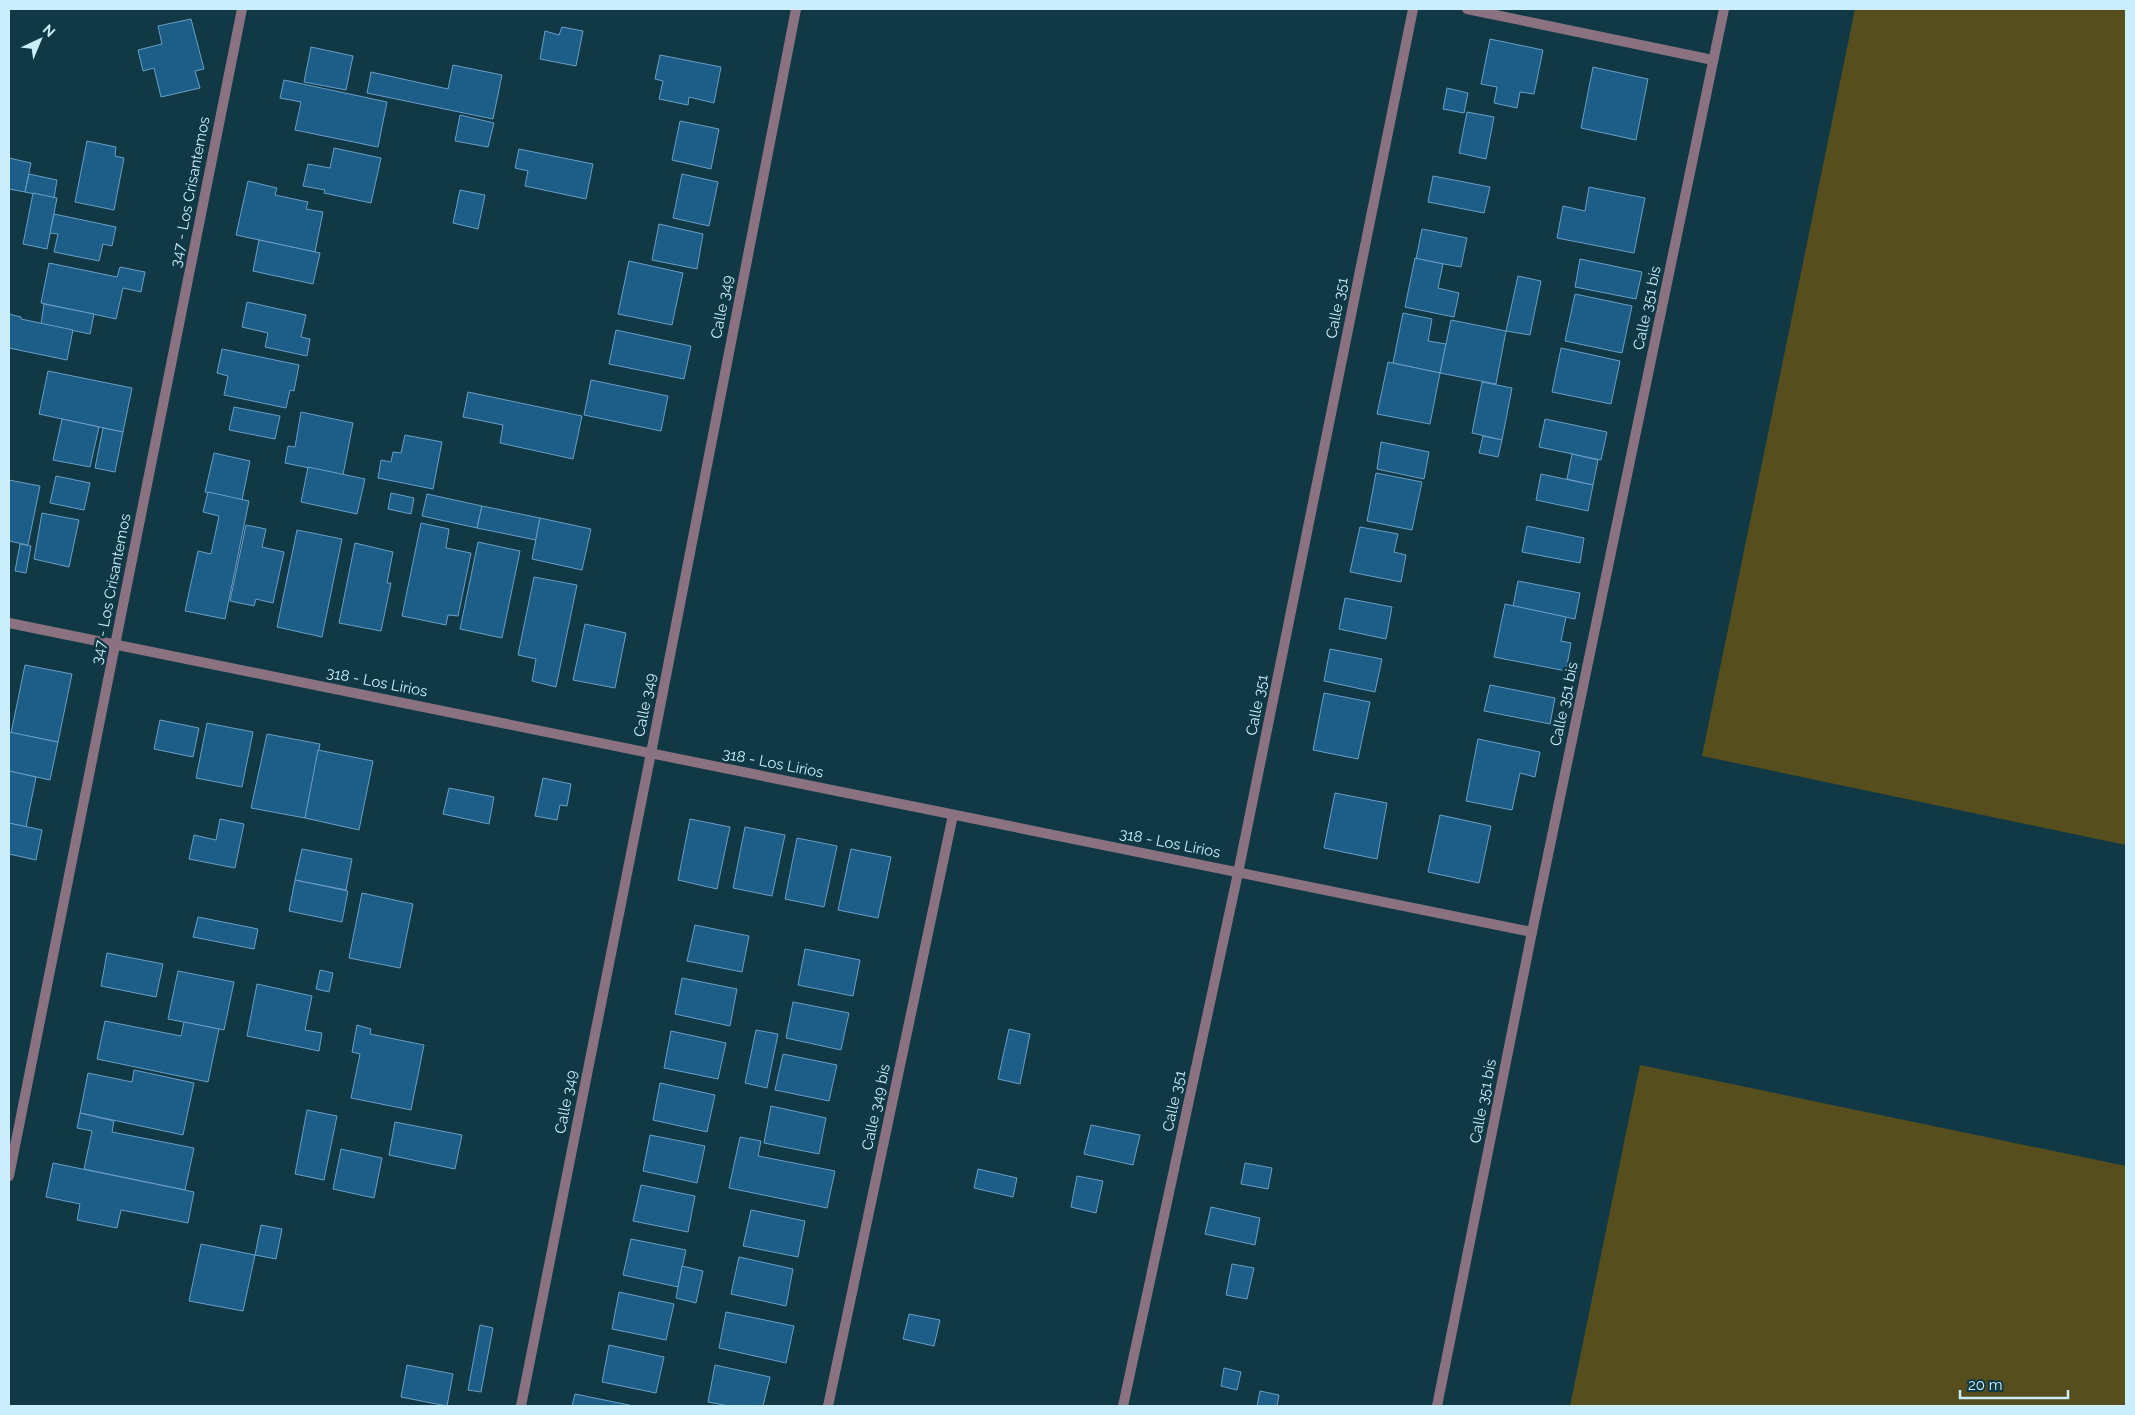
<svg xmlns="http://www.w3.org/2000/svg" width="2135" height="1415" font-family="Raleway,sans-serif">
  <rect width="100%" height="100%" fill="#113945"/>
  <g fill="#564f1d">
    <path d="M1855 9H2126V845L1702 756Z"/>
    <path d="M1640 1065 2126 1166V1406H1570Z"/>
  </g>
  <g fill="#1d5e88" stroke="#699ec6">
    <path d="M191 19 204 69 195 71 200 88 161 97 154 68 143 71 138 50 162 44 158 26Z"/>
    <path d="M562 27 583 31 576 66 540 59 545 31 559 35Z"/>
    <path d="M1490 39 1543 50 1534 94 1520 92 1517 108 1494 103 1497 87 1481 84Z"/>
    <path d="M311 47 353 56 346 90 304 82Z"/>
    <path d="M660 55 721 67 714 103 689 97 688 105 659 99 663 81 655 79Z"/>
    <path d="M453 65 502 75 493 119 367 93 371 72 448 89Z"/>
    <path d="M1593 67 1648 79 1636 140 1581 128Z"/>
    <path d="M284 80 387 102 378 147 295 130 301 102 280 98Z"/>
    <path d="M1447 88 1468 93 1464 113 1443 109Z"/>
    <path d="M1467 112 1494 117 1486 159 1459 153Z"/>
    <path d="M460 115 494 123 488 147 455 141Z"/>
    <path d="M680 121 719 129 711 169 672 160Z"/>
    <path d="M87 141 116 147 115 156 124 158 114 210 75 202Z"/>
    <path d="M334 148 381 158 371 203 324 193 325 190 303 186 308 164 330 168Z"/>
    <path d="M519 149 593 164 586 199 525 186 528 171 515 168Z"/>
    <path d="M9 158 31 163 25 192 9 189Z"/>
    <path d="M29 174 57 180 54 198 25 192Z"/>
    <path d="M682 174 718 182 709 226 673 218Z"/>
    <path d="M1433 176 1490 187 1484 213 1428 202Z"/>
    <path d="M248 181 277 188 275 195 308 202 306 209 323 212 315 252 236 235Z"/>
    <path d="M1589 187 1645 198 1634 253 1557 238 1563 206 1585 211Z"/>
    <path d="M460 190 485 195 478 229 453 223Z"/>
    <path d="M33 193 57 198 47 249 23 244Z"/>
    <path d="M54 214 116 227 112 246 103 244 99 261 54 252 58 234 50 233Z"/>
    <path d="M659 224 703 234 697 269 652 260Z"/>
    <path d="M1422 229 1467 238 1461 267 1416 259Z"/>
    <path d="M259 240 320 253 313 284 253 271Z"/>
    <path d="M1415 258 1443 264 1438 288 1459 293 1454 317 1405 307Z"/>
    <path d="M1580 259 1642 272 1636 299 1575 287Z"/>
    <path d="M629 261 683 273 672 325 618 314Z"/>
    <path d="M49 263 117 277 120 267 145 272 141 292 123 288 116 319 41 303Z"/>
    <path d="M1518 276 1541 281 1530 335 1506 331Z"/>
    <path d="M1575 294 1632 306 1622 353 1565 341Z"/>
    <path d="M247 302 306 315 301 337 310 339 307 356 265 347 268 333 242 327Z"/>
    <path d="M44 304 94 314 90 334 41 324Z"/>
    <path d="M1403 313 1432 319 1428 341 1446 344 1440 373 1393 363Z"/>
    <path d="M9 314 21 317V319L73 330 67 360 9 348Z"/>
    <path d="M1451 320 1506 331 1496 384 1440 373Z"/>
    <path d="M616 330 691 346 684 379 609 364Z"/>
    <path d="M1561 348 1620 361 1611 404 1552 392Z"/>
    <path d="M222 349 299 365 294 391 290 390 286 408 224 395 228 376 217 373Z"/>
    <path d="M1388 362 1440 373 1430 424 1377 414Z"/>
    <path d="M48 371 132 388 123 432 39 414Z"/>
    <path d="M591 380 668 396 661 431 584 415Z"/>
    <path d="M1482 382 1512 388 1502 440 1472 433Z"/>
    <path d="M468 392 582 416 573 459 500 443 503 425 463 417Z"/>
    <path d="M234 407 280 416 275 439 229 430Z"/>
    <path d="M301 412 353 423 343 475 285 463 288 446 295 447Z"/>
    <path d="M62 419 99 427 90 467 53 460Z"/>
    <path d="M1545 419 1607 432 1601 460 1539 447Z"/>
    <path d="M103 428 123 432 115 472 95 468Z"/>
    <path d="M405 435 442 442 433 489 378 478 381 460 391 462 393 452 401 453Z"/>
    <path d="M1483 436 1502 440 1498 457 1479 453Z"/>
    <path d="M1381 442 1429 452 1424 479 1377 469Z"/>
    <path d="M214 453 250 461 242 500 205 492Z"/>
    <path d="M1572 454 1598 460 1593 485 1567 479Z"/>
    <path d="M308 467 365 479 357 514 301 502Z"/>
    <path d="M1376 473 1422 482 1412 530 1367 521Z"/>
    <path d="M1541 474 1593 485 1588 511 1536 500Z"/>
    <path d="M56 476 90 483 84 510 50 503Z"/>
    <path d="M9 480 40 486 28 545 9 541Z"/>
    <path d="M208 492 249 501 225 619 185 611 198 551 211 554 219 516 203 512Z"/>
    <path d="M391 493 414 498 411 514 388 509Z"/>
    <path d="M427 494 482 506 477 528 422 516Z"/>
    <path d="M482 506 540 518 536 540 477 528Z"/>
    <path d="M42 513 79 520 69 567 34 559Z"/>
    <path d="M540 518 591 529 582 570 532 559Z"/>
    <path d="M421 523 449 529 446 548 471 553 458 616 448 615 446 625 402 616Z"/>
    <path d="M246 525 266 529 262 547 284 552 273 603 256 599 254 606 230 601Z"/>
    <path d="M1527 526 1584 538 1580 563 1522 552Z"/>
    <path d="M1360 527 1398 534 1394 552 1406 555 1401 582 1350 572Z"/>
    <path d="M297 530 342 539 322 637 277 627Z"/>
    <path d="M478 542 520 551 502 638 460 629Z"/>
    <path d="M355 543 393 552 387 583H391L381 631 339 623Z"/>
    <path d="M20 544 31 546 26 573 15 571Z"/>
    <path d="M534 577 577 585 556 687 532 681 536 659 518 655Z"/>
    <path d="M1518 581 1580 593 1575 619 1513 606Z"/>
    <path d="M1345 598 1392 607 1386 639 1339 629Z"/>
    <path d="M1505 604 1566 617 1561 641 1571 643 1566 671 1494 657Z"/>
    <path d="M585 624 626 633 615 688 573 680Z"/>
    <path d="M1330 649 1382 659 1375 692 1324 681Z"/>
    <path d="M25 665 72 674 58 742 11 733Z"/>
    <path d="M1490 685 1555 698 1550 724 1484 711Z"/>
    <path d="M1324 693 1370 702 1358 759 1313 750Z"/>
    <path d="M160 720 199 728 193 757 154 749Z"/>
    <path d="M207 723 253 732 242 787 196 778Z"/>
    <path d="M9 732 58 742 50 780 9 771Z"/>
    <path d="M267 734 320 744 305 818 251 808Z"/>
    <path d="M1478 739 1540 752 1535 777 1520 773 1512 810 1466 801Z"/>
    <path d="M318 750 373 761 359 830 305 818Z"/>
    <path d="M9 771 36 777 26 827 9 823Z"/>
    <path d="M543 778 571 784 567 806 560 805 557 820 535 816Z"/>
    <path d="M449 788 494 797 489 824 443 814Z"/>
    <path d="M1335 793 1387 803 1377 859 1324 848Z"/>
    <path d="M1440 815 1491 826 1479 883 1428 872Z"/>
    <path d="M220 819 244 824 235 868 189 859 194 835 216 840Z"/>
    <path d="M690 819 730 827 717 889 678 880Z"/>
    <path d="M9 823 42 830 36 860 9 854Z"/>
    <path d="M745 827 785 835 772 896 733 888Z"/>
    <path d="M797 838 837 846 824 907 785 899Z"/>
    <path d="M302 849 352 859 346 890 295 880Z"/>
    <path d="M851 849 891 857 878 918 838 910Z"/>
    <path d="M295 880 348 891 342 922 289 911Z"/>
    <path d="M362 893 413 904 400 968 349 958Z"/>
    <path d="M198 917 258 929 254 949 193 937Z"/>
    <path d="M695 925 749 936 742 972 687 961Z"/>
    <path d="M805 949 860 960 853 996 798 985Z"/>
    <path d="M107 953 163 964 156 997 101 986Z"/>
    <path d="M320 970 333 973 329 992 316 989Z"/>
    <path d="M178 971 234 982 224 1030 168 1019Z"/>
    <path d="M682 978 737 989 730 1026 675 1014Z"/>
    <path d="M257 984 312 996 305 1030 322 1033 319 1051 247 1036Z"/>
    <path d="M793 1002 849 1013 841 1050 786 1038Z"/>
    <path d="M105 1021 181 1036 184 1022 219 1029 208 1082 97 1059Z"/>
    <path d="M357 1025 371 1029 370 1034 424 1045 411 1110 351 1098 360 1054 352 1052Z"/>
    <path d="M1009 1029 1030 1034 1020 1084 998 1079Z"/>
    <path d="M756 1030 778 1034 767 1088 745 1083Z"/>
    <path d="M671 1031 726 1043 718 1079 664 1068Z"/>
    <path d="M783 1054 837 1065 829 1101 775 1090Z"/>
    <path d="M134 1070 194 1083 183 1135 80 1113 88 1073 132 1082Z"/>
    <path d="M660 1083 715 1095 707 1132 653 1120Z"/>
    <path d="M771 1106 826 1118 819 1154 764 1143Z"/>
    <path d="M307 1110 337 1116 324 1180 295 1174Z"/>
    <path d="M80 1113 114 1121 112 1132 194 1148 185 1190 84 1169 92 1131 77 1128Z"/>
    <path d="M395 1122 462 1135 455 1169 389 1155Z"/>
    <path d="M1091 1125 1140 1135 1133 1165 1084 1154Z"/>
    <path d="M650 1135 705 1146 697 1183 643 1171Z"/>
    <path d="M740 1137 761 1141 758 1156 835 1171 827 1208 729 1188Z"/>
    <path d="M341 1149 382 1158 374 1198 333 1189Z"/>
    <path d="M53 1163 194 1192 188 1223 121 1210 117 1228 77 1220 80 1204 46 1197Z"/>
    <path d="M1245 1163 1272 1168 1268 1189 1241 1184Z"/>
    <path d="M978 1169 1017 1178 1013 1197 974 1188Z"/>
    <path d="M1077 1176 1103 1181 1096 1213 1071 1207Z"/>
    <path d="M641 1185 695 1196 688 1232 633 1221Z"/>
    <path d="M1211 1207 1260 1218 1255 1245 1205 1234Z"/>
    <path d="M751 1210 805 1221 798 1257 743 1246Z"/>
    <path d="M261 1225 282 1229 276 1259 255 1255Z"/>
    <path d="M631 1239 686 1250 678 1287 623 1275Z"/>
    <path d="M201 1244 255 1255 243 1311 189 1301Z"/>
    <path d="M739 1257 793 1269 786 1306 731 1294Z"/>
    <path d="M1232 1264 1254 1268 1247 1299 1226 1295Z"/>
    <path d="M682 1266 703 1271 696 1303 676 1298Z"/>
    <path d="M619 1292 674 1304 666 1340 612 1329Z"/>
    <path d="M726 1312 794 1326 786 1363 719 1348Z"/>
    <path d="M909 1314 940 1320 934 1346 903 1339Z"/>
    <path d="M480 1325 493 1328 481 1392 468 1390Z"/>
    <path d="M609 1345 664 1357 656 1393 602 1382Z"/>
    <path d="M407 1365 453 1374 447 1406 401 1397Z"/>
    <path d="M715 1365 770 1377 763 1406H729L708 1402Z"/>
    <path d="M1224 1368 1241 1372 1237 1390 1221 1386Z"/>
    <path d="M1260 1391 1279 1395 1277 1406H1257Z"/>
    <path d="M575 1394 634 1406H572Z"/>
  </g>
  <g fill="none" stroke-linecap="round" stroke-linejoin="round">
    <g stroke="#8a7280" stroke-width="10">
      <path d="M1467 9 1713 60"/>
      <path d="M9 623 1532 932"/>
      <path d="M9 1176 242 9"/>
      <path d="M521 1406 651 753 796 9"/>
      <path d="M828 1406 953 815"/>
      <path d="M1123 1406 1238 873 1413 9"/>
      <path d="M1437 1406 1532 932 1724 9"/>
    </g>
  </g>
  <g text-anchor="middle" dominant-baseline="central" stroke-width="5" stroke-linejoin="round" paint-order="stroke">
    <g font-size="15" fill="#caeefb" stroke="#113945">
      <text transform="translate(190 192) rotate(-79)">347 - Los Crisantemos</text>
      <text transform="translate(722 307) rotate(-79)">Calle 349</text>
      <text transform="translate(1337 308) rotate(-79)">Calle 351</text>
      <text transform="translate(1647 308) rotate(-78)">Calle 351 bis</text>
      <text transform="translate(111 589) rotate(-79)">347 - Los Crisantemos</text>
      <text transform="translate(377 682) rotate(11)">318 - Los Lirios</text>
      <text transform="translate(1564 704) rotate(-78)">Calle 351 bis</text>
      <text transform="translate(645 705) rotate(-79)">Calle 349</text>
      <text transform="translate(1257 705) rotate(-79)">Calle 351</text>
      <text transform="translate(773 763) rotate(11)">318 - Los Lirios</text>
      <text transform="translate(1170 843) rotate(11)">318 - Los Lirios</text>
      <text transform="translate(1174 1101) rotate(-78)">Calle 351</text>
      <text transform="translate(1483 1101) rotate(-79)">Calle 351 bis</text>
      <text transform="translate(566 1102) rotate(-79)">Calle 349</text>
      <text transform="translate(876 1107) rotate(-78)">Calle 349 bis</text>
    </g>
  </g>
  <rect width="2135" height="1415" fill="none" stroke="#caeefb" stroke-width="20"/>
  <g transform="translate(40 40) rotate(44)" stroke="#113945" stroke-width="4" paint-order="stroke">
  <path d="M0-4L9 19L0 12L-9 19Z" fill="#caeefb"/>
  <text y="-8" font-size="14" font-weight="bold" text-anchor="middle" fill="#caeefb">N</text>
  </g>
  <path d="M1960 1390v8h108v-8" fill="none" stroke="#caeefb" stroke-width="2.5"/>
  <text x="1968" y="1390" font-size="15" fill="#caeefb" stroke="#113945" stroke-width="4" paint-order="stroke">20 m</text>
</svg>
